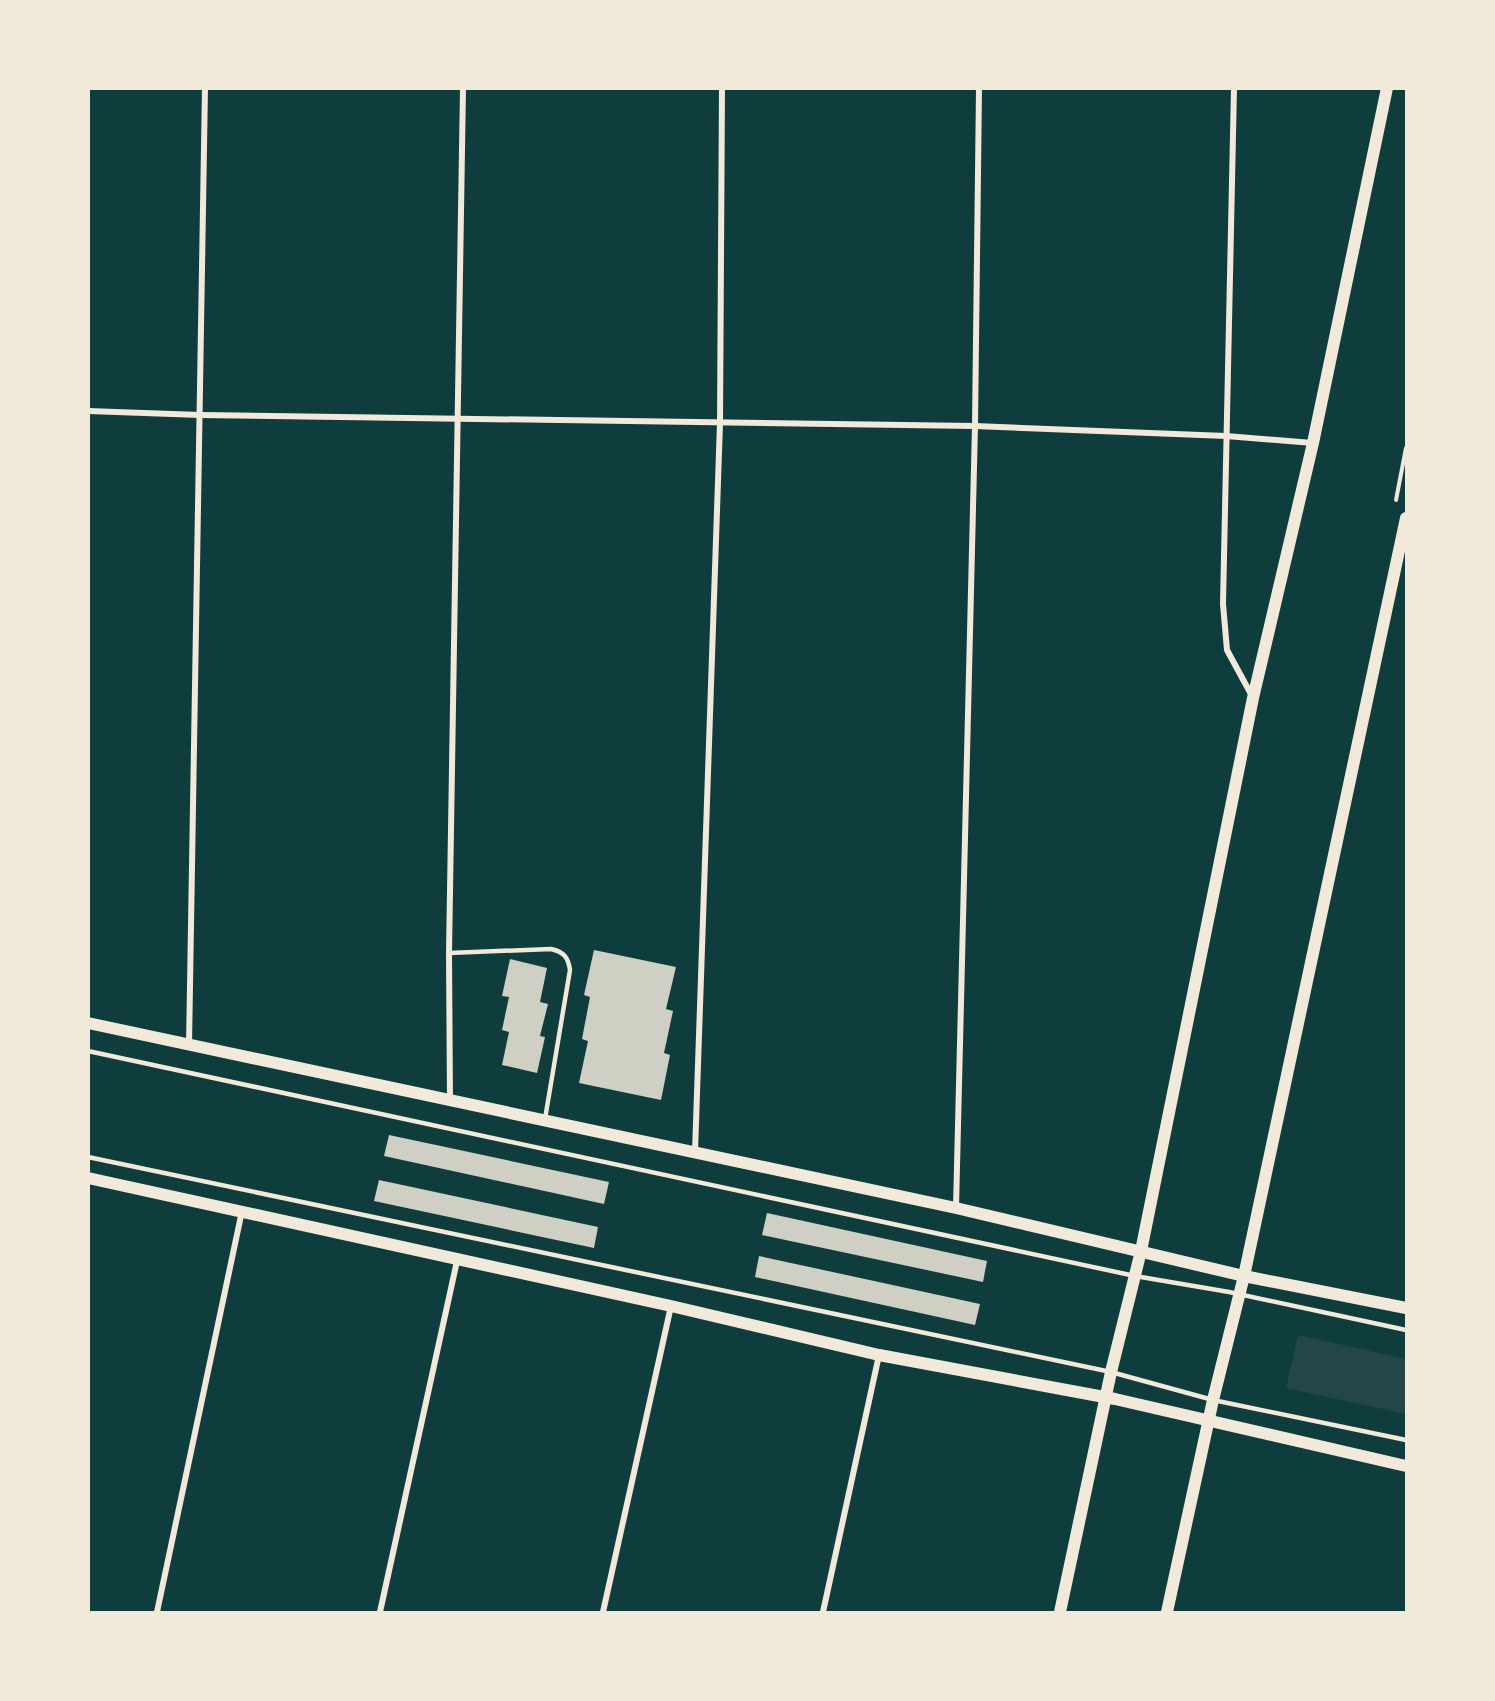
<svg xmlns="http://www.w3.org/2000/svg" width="1495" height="1701" font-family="Raleway,sans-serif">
  <rect width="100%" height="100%" fill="#0f3d3e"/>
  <path fill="#244646" d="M1298 1335 1406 1359V1414L1286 1388Z"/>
  <g fill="#cfcfc3">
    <path d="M594 950 676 967 666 1009 673 1011 664 1053 670 1055 661 1100 579 1083 588 1041 582 1039 590 997 584 995Z"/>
    <path d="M510 959 547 968 540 1002 548 1004 540 1036 545 1037 537 1073 502 1065 509 1032 502 1030 509 997 502 996Z"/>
    <path d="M389 1135 609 1182 604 1204 384 1156Z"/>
    <path d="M379 1180 598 1227 594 1248 374 1201Z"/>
    <path d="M767 1213 987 1261 983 1282 762 1235Z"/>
    <path d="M759 1256 980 1304 975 1325 755 1277Z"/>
  </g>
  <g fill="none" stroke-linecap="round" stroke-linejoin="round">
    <path stroke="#f1e9da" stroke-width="4" d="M1396 500 1406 448"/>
    <g stroke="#f1e9da" stroke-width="4.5">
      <path d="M449 953 551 949C564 952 568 957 570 970L545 1119"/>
      <path d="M88 1051 1135 1276 1229 1292 1406 1330"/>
      <path d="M88 1157 1111 1372 1213 1400 1406 1440"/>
    </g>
    <g stroke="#f1e9da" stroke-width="6">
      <path d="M1234 88 1223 604 1227 650 1252 696"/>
      <path d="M88 411 200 415 975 426 1226 436 1313 443"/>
      <path d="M189 1045 205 88"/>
      <path d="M450 1101 449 953 463 88"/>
      <path d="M695 1152 720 423 722 88"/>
      <path d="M956 1208 975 426 979 88"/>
      <path d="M157 1612 242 1211"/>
      <path d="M380 1612 457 1261"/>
      <path d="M603 1612 671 1306"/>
      <path d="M823 1612 879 1355"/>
    </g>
    <g stroke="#f1e9da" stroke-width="12">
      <path d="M88 1023 956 1208 1244 1276 1406 1308"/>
      <path d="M88 1178 671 1306 879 1355 1115 1399 1406 1466"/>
      <path d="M1060 1612 1111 1372 1141 1251 1253 698 1313 443 1387 88"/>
      <path d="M1167 1612 1213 1400 1244 1276 1406 518"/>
    </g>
  </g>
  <rect width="1495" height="1701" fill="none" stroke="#f1e9da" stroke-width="180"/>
</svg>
